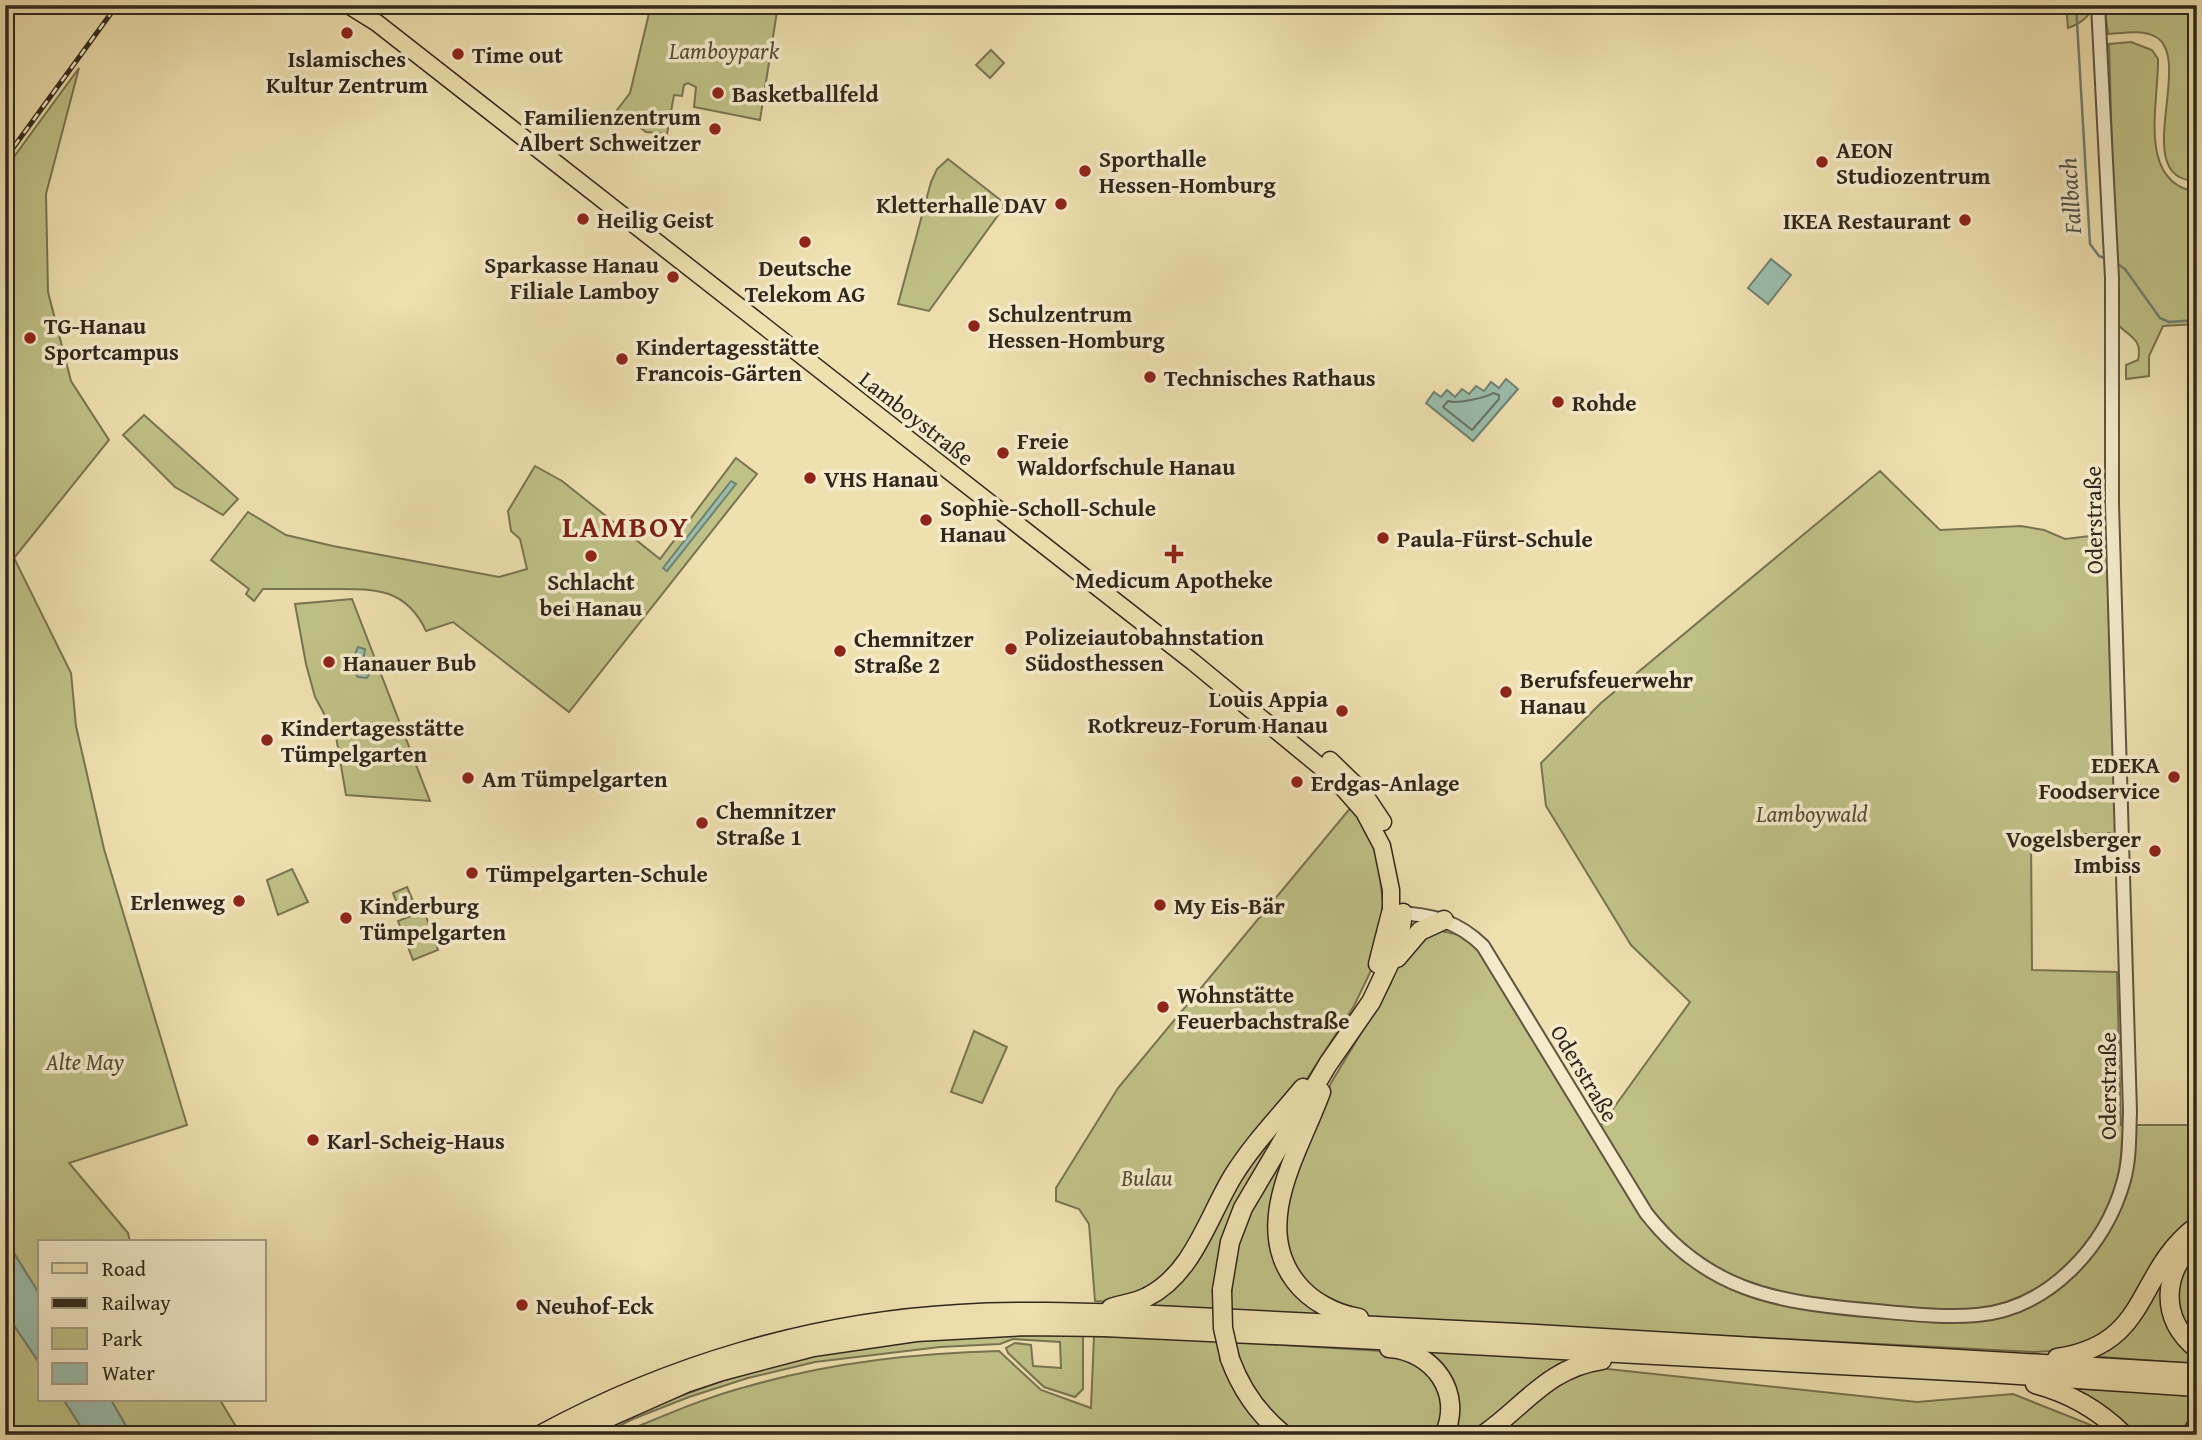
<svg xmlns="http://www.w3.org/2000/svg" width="2202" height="1440" font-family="'Gentium Book Plus',serif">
  <rect width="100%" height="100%" fill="#efe0af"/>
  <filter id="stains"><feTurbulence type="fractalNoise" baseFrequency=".00286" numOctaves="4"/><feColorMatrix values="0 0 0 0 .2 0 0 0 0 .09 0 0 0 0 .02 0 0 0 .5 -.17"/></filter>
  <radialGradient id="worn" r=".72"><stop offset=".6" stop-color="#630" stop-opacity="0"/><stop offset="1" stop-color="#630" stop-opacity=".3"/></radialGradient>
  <g fill="#bfc187" stroke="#787452" stroke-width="2">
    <path d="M651 5H778L760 120 694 107 696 87 688 83 684 85 682 96 674 95 667 134 646 132 617 110 630 93Z"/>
    <path d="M2066 5H2093C2090 18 2079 24 2068 28Z"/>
    <path d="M2104 5H2197V181C2128 181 2195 60 2156 37 2143 29 2123 33 2108 34Z"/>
    <path d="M2131 42 2152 50 2158 59C2159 102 2136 183 2197 192V324L2163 326 2149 356V376L2126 379V365L2138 360C2143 339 2130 337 2117 324L2109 44Z"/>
    <path d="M991 50 1004 63 990 78 976 65Z"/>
    <path d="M79 68 46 194 48 292 71 381 109 440 14 558 71 673 76 726 104 849 187 1125 69 1163 128 1233 130 1242H40V1295L5 1239V169Z"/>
    <path d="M948 159 1003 202 1004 207 929 311 898 304 931 182 937 169Z"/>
    <path d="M144 415 238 499 223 515 175 487 123 435Z"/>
    <path d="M736 458 757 474 569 712 453 622 426 631C405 586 372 589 329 589 307 589 285 589 263 589L254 601 246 594 249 589 211 560 248 512 286 535 333 546 499 577 527 569 520 539 511 531 508 511 535 466 562 481 660 559Z"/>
    <path d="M1880 471 1940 530 2021 526 2044 530 2065 539 2106 534 2118 833 2031 836 2032 970 2117 972 2121 1125H2197V1217L2177 1233 2132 1305 2105 1333 2068 1350 2034 1352 1380 1318 1351 1313 1305 1288 1293 1273 1281 1222 1311 1129 1331 1083 1390 985 1406 941 1432 929 1460 935 1481 950 1500 977 1592 1138 1690 1002 1631 945 1546 806 1541 763 1601 703Z"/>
    <path d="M352 599 430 801 346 795 336 736 315 697 306 664 295 604Z"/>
    <path d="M1352 806 1370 835 1377 854 1383 903 1376 960 1354 1006 1307 1079 1243 1153 1166 1279 1117 1302 1095 1301 1089 1224 1079 1209 1056 1201V1188L1118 1088Z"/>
    <path d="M292 869 308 902 278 915 267 880Z"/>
    <path d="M407 887 417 910 402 916 393 893Z"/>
    <path d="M424 911 438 950 413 960 398 921Z"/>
    <path d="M974 1031 1007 1047 982 1103 951 1092Z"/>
    <path d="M1300 1096 1274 1142 1215 1310 1139 1306 1162 1293 1228 1190Z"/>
    <path d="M1305 1113 1273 1229 1323 1315 1227 1311 1234 1250 1258 1192Z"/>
    <path d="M2197 1245V1343L2175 1307 2178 1271Z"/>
    <path d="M2161 1271 2167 1277 2197 1357V1364L2089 1356Z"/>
    <path d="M5 1312 40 1364V1400H64L86 1435H5Z"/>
    <path d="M1083 1335V1389L1075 1397 1044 1387 1008 1353 1006 1348 1015 1343 1031 1345 1033 1366 1061 1368 1060 1342 1013 1339 1000 1344 940 1347 815 1362 748 1378 689 1397 633 1419 601 1435H589C647 1408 706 1385 767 1366 782 1362 798 1356 813 1353 901 1333 993 1336 1083 1335Z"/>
    <path d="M1094 1336 1218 1341 1276 1435H617C661 1417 703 1398 749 1386 829 1363 915 1353 999 1351L1041 1390 1091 1408Z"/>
    <path d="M1232 1342 1382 1351 1408 1356 1444 1390 1440 1435H1294L1269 1413 1242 1374Z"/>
    <path d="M1415 1350 1587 1359 1477 1435H1448L1455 1412Z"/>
    <path d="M1589 1367 1917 1402 2013 1394 2096 1427 2104 1435H1495L1543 1388Z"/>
    <path d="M2063 1388 2197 1395V1418L2186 1435H2128Z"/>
    <path d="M111 1400H220L241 1435H131Z"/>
  </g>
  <g fill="#9abdab" stroke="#708172" stroke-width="2">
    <path d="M1771 259 1791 275 1768 304 1748 288Z"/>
    <path d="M1506 379 1518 389 1473 441 1426 403 1434 392 1441 397 1447 390 1455 397 1462 389 1469 394 1476 386 1484 391 1491 382 1499 388Z"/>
    <path d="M731 481 736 484 667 571 663 568Z"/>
    <path d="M358 647 365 649 363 665 371 670 367 678 358 677C349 666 353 659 358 647Z"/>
    <path d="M5 1239 40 1295V1364L5 1312Z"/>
    <path d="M64 1400H111L131 1435H86Z"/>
  </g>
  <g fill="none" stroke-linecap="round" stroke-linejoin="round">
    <path stroke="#657264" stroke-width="2" d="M1493 393 1499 395V399L1472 430 1443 407 1448 401C1456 404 1486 398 1493 393Z"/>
    <g stroke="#708172" stroke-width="2.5">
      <path d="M2076 5 2090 244 2099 256 2107 259"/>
      <path d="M2116 263 2125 269 2160 318 2169 322 2197 320"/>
    </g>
    <g stroke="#605542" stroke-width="16">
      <path id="minor" d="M1395 913C1430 914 1458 921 1483 946L1646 1213C1705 1289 1774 1302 1865 1310 1902 1313 1940 1318 1977 1315 2048 1309 2106 1247 2124 1180 2130 1158 2129 1135 2130 1112L2112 504V278L2098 5"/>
    </g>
    <g stroke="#30271d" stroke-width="19">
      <g id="major">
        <path d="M348 5 377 23 1193 662 1334 778 1364 812 1382 846 1391 890V913"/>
        <path d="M1330 760 1363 792 1383 822"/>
      </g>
    </g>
    <g stroke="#30271d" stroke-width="21">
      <g id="highway">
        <path d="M1397 958 1420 931 1444 920"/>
        <path d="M1378 964 1391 913"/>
        <path d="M1321 1092C1300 1150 1251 1223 1295 1281 1310 1301 1335 1314 1359 1318"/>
        <path d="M2197 1240C2162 1272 2159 1318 2197 1349"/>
        <path d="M1222 1290 1230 1242 1243 1208 1328 1064 1371 1002 1393 956 1400 934 1403 913"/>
        <path d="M1111 1308C1123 1304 1136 1303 1147 1297 1193 1274 1208 1217 1233 1176 1252 1145 1279 1117 1303 1088"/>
        <path d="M1389 1348C1433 1351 1464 1393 1444 1435"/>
        <path d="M2057 1358C2152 1344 2134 1273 2197 1226"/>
        <path d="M1230 1359C1241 1389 1259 1415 1284 1435"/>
        <path d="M2035 1384C2069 1393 2099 1410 2124 1435"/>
        <path d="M540 1435C669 1365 813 1322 960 1314 1025 1310 1091 1313 1156 1315L1518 1333 2197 1373"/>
        <path d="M569 1435 686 1383 722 1371 813 1347 916 1332 1026 1326 1104 1327 1359 1339 1988 1373 2197 1387"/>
        <path d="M1483 1435C1525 1406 1547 1368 1602 1360"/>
        <path d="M2191 1435 2197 1425"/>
      </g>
    </g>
    <use href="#minor" stroke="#f5ebcb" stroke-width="12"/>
    <use href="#major" stroke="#efe0af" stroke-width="16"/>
    <use href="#highway" stroke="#efe0af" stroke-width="18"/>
    <g stroke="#30271d" stroke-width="5">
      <path id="rail" d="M5 159 117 5"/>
    </g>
    <use href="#rail" stroke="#f5ebcb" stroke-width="2.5" stroke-dasharray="8" stroke-linecap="butt"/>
    <g stroke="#30271d" stroke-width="21" stroke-linecap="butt">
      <path id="highway-bridge" d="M1222 1290 1223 1328 1230 1359"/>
    </g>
    <use href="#highway-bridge" stroke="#efe0af" stroke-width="18"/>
  </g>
  <g fill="#8f2418" stroke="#f5ebcb" stroke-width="2.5">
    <circle cx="347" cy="33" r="7"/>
    <circle cx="458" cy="54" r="7"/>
    <circle cx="718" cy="93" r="7"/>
    <circle cx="715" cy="129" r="7"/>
    <circle cx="1822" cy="162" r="7"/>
    <circle cx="1085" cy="171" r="7"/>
    <circle cx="1061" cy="204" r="7"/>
    <circle cx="583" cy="219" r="7"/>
    <circle cx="1965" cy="220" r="7"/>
    <circle cx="805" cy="242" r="7"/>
    <circle cx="673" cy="277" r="7"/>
    <circle cx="974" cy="326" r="7"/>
    <circle cx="30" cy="338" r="7"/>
    <circle cx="622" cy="359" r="7"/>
    <circle cx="1150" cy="377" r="7"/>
    <circle cx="1558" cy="402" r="7"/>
    <circle cx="1003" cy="453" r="7"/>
    <circle cx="810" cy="478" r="7"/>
    <circle cx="926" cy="520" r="7"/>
    <circle cx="1383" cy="538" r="7"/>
    <path d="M1170.5 543.5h7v7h7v7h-7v7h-7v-7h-7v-7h7z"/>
    <circle cx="591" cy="556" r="7"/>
    <circle cx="1011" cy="649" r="7"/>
    <circle cx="840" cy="651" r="7"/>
    <circle cx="329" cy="662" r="7"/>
    <circle cx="1506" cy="692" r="7"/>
    <circle cx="1342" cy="711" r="7"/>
    <circle cx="267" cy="740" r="7"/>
    <circle cx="2174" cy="777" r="7"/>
    <circle cx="468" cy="778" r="7"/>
    <circle cx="1297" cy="782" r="7"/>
    <circle cx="702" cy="823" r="7"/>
    <circle cx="2155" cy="851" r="7"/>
    <circle cx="472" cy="873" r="7"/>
    <circle cx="239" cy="901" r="7"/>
    <circle cx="1160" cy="905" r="7"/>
    <circle cx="346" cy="918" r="7"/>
    <circle cx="1163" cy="1007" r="7"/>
    <circle cx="313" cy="1140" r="7"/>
    <circle cx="522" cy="1305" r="7"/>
  </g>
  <g text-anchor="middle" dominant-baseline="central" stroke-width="7" stroke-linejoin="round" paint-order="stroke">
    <g font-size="23" font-style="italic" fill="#544e38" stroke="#f5ebcb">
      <text x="724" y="50">Lamboypark</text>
      <text x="1812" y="813">Lamboywald</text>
      <text x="85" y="1061">Alte May</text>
      <text x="1147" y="1177">Bulau</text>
    </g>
    <g font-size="23" font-weight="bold" fill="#30271d" stroke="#f5ebcb" text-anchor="start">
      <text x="472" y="54">Time out</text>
      <text x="347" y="58" text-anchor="middle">Islamisches<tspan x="347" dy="26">Kultur Zentrum</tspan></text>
      <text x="732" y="93">Basketballfeld</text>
      <text x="701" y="116" text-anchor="end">Familienzentrum<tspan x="701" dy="26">Albert Schweitzer</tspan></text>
      <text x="1836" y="149">AEON<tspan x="1836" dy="26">Studiozentrum</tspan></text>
      <text x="1099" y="158">Sporthalle<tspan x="1099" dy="26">Hessen-Homburg</tspan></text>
      <text x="1047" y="204" text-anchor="end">Kletterhalle DAV</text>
      <text x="597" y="219">Heilig Geist</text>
      <text x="1951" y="220" text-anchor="end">IKEA Restaurant</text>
      <text x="659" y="264" text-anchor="end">Sparkasse Hanau<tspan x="659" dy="26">Filiale Lamboy</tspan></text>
      <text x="805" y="267" text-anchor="middle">Deutsche<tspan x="805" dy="26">Telekom AG</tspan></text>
      <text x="988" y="313">Schulzentrum<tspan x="988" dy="26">Hessen-Homburg</tspan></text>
      <text x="44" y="325">TG-Hanau<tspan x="44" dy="26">Sportcampus</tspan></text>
      <text x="636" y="346">Kindertagesstätte<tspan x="636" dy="26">Francois-Gärten</tspan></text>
      <text x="1164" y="377">Technisches Rathaus</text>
      <text x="1572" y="402">Rohde</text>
      <text x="1017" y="440">Freie<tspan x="1017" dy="26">Waldorfschule Hanau</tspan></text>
      <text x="824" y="478">VHS Hanau</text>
      <text x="940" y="507">Sophie-Scholl-Schule<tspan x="940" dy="26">Hanau</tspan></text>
      <text x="1397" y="538">Paula-Fürst-Schule</text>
      <text x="1174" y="579" text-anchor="middle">Medicum Apotheke</text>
      <text x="591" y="581" text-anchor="middle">Schlacht<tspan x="591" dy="26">bei Hanau</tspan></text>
      <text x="1025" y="636">Polizeiautobahnstation<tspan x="1025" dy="26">Südosthessen</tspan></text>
      <text x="854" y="638">Chemnitzer<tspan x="854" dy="26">Straße 2</tspan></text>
      <text x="343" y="662">Hanauer Bub</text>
      <text x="1520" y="679">Berufsfeuerwehr<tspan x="1520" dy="26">Hanau</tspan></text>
      <text x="1328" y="698" text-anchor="end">Louis Appia<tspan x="1328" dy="26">Rotkreuz-Forum Hanau</tspan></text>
      <text x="281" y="727">Kindertagesstätte<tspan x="281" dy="26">Tümpelgarten</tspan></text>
      <text x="2160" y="764" text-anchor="end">EDEKA<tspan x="2160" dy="26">Foodservice</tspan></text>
      <text x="482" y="778">Am Tümpelgarten</text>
      <text x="1311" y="782">Erdgas-Anlage</text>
      <text x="716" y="810">Chemnitzer<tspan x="716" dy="26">Straße 1</tspan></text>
      <text x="2141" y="838" text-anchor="end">Vogelsberger<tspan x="2141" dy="26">Imbiss</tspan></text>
      <text x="486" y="873">Tümpelgarten-Schule</text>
      <text x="225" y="901" text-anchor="end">Erlenweg</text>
      <text x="360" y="905">Kinderburg<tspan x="360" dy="26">Tümpelgarten</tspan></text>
      <text x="1174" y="905">My Eis-Bär</text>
      <text x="1177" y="994">Wohnstätte<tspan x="1177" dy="26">Feuerbachstraße</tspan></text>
      <text x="327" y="1140">Karl-Scheig-Haus</text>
      <text x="536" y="1305">Neuhof-Eck</text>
    </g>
    <g font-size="23" fill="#30271d" stroke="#f5ebcb">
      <text transform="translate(917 418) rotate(38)">Lamboystraße</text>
      <text transform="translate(2093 520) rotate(-91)">Oderstraße</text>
      <text transform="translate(1585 1073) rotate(59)">Oderstraße</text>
      <text transform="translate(2107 1086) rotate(-90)">Oderstraße</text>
    </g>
    <g font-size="24" font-style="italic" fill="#505448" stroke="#f5ebcb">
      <text transform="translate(2070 196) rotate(-94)">Fallbach</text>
    </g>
    <g font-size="30" font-weight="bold" letter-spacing="2" fill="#7a1f14" stroke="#f5ebcb">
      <text x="626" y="526">LAMBOY</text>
    </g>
  </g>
  <rect width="2202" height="1440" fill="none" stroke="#efe0af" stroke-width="28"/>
  <rect x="7" y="7" width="2188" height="1426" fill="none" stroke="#30271d" stroke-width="3.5"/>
  <rect x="14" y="14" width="2174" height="1412" fill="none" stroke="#30271d" stroke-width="2"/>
  <rect x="38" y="1240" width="228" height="161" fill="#f5ebcb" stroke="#a69d85" stroke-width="2"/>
  <rect x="52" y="1263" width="35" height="10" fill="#efe0af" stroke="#a69d85" stroke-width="2"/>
  <text x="102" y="1276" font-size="21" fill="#30271d">Road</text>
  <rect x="52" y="1298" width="35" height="10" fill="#30271d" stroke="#a69d85" stroke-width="2"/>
  <text x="102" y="1310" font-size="21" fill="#30271d">Railway</text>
  <rect x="52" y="1328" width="35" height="21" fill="#bfc187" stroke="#a69d85" stroke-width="2"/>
  <text x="102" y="1346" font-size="21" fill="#30271d">Park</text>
  <rect x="52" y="1363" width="35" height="21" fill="#9abdab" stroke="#a69d85" stroke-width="2"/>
  <text x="102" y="1380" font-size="21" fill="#30271d">Water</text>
  <rect width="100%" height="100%" filter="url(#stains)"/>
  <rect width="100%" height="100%" fill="url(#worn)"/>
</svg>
